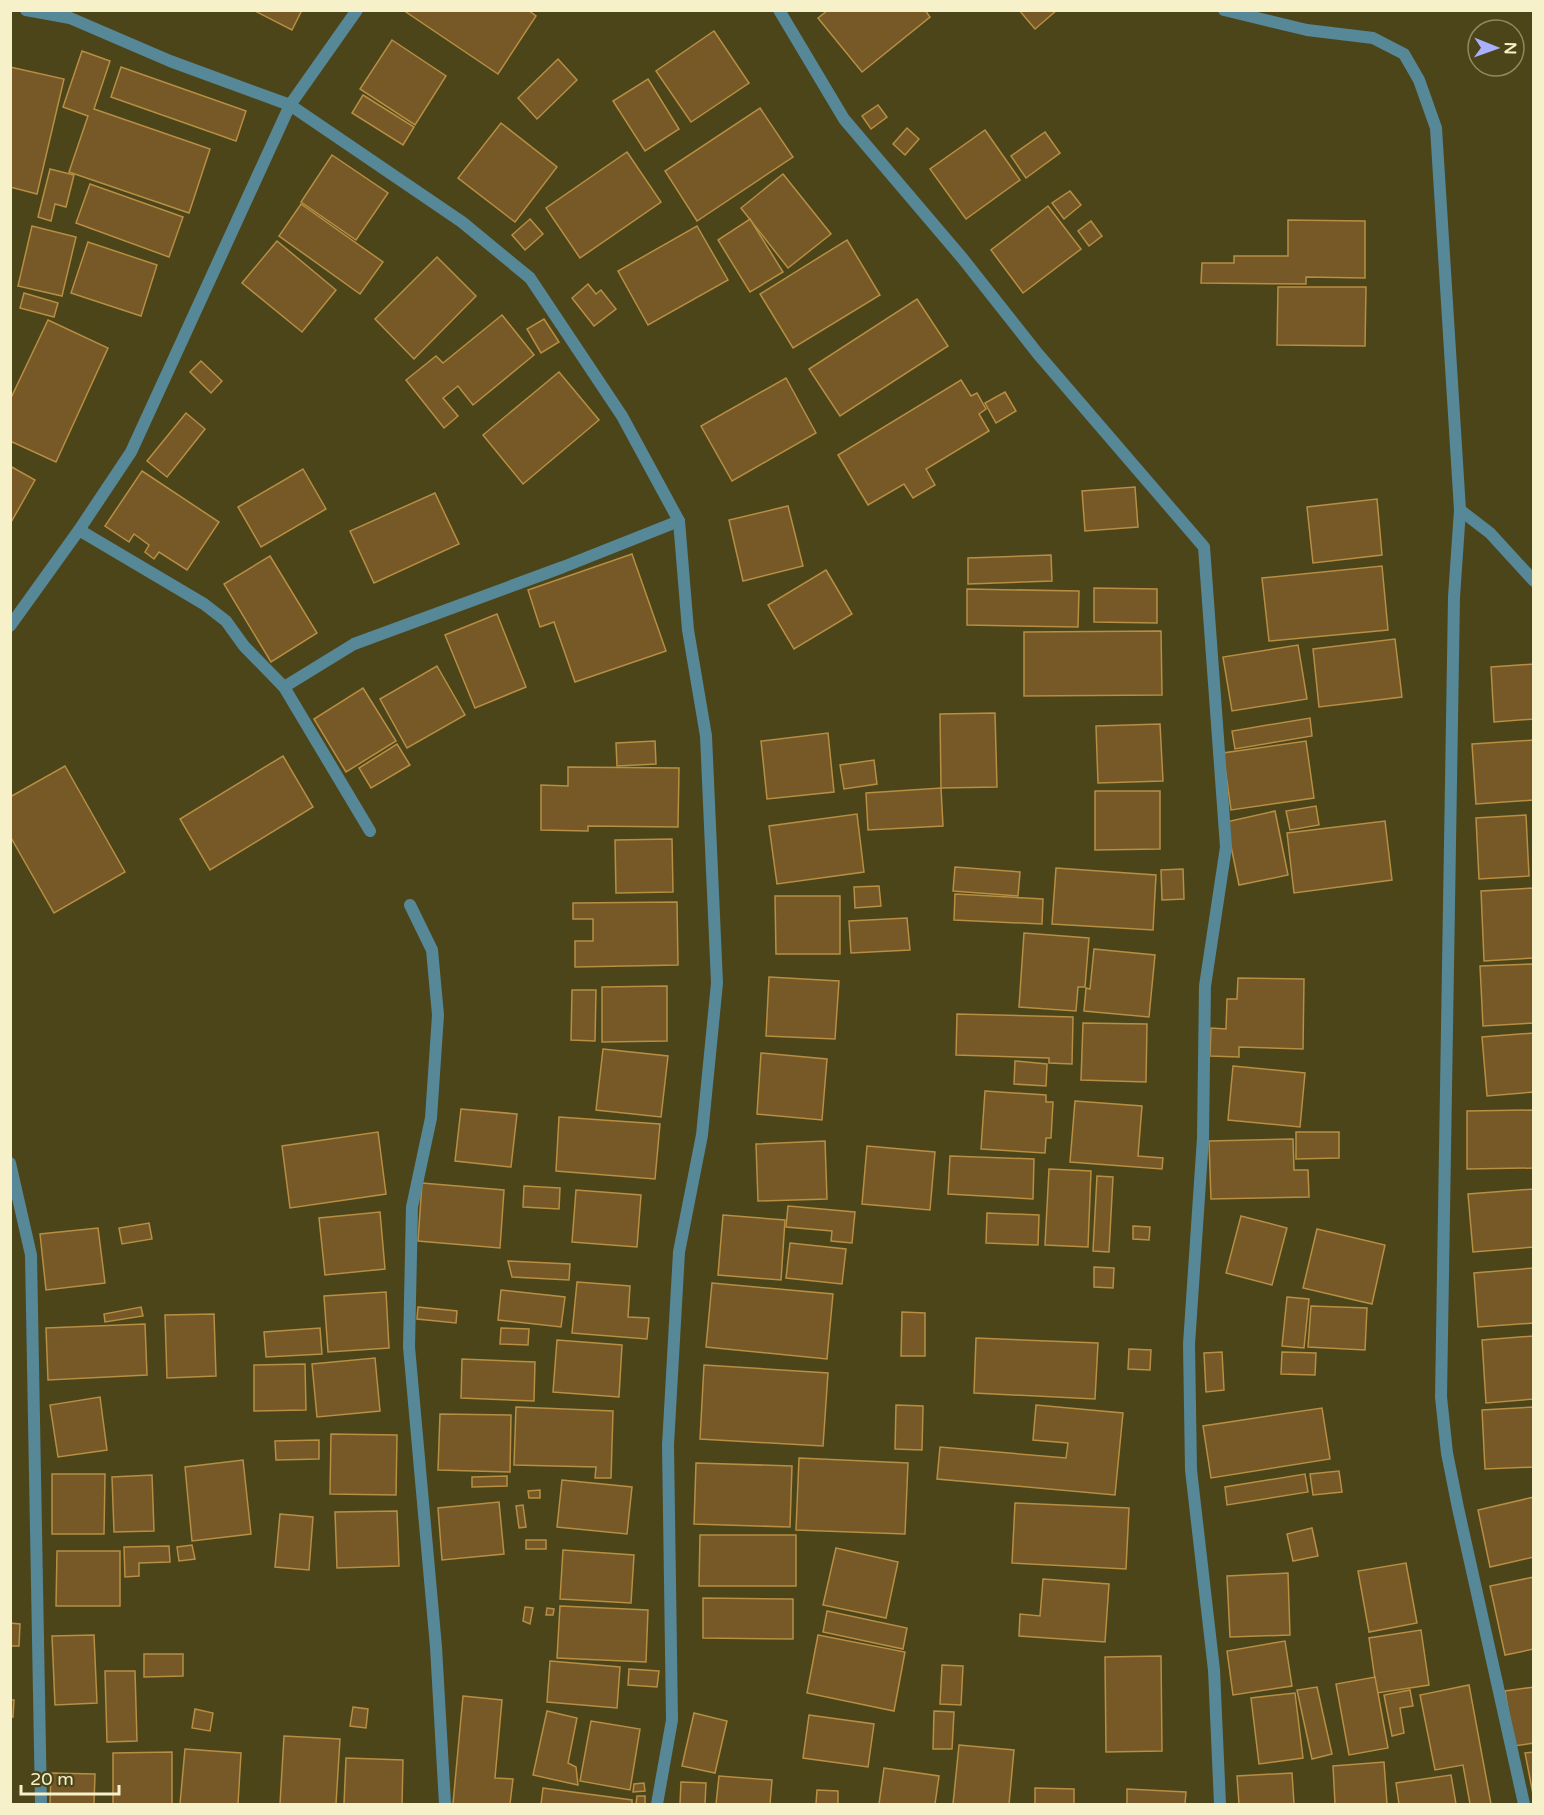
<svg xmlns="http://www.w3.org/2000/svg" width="1544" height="1815" font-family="'Varela Round',sans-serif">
  <rect width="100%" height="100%" fill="#4c4519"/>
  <g fill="#765926" stroke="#b78e43" stroke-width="1.5">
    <path d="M253 10H302L292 30Z"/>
    <path d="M407 10H528L536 16 498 74 406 12Z"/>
    <path d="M828 10H925L930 17 862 72 818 18Z"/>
    <path d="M1019 10H1057L1035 29Z"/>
    <path d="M714 31 749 83 691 122 656 71Z"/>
    <path d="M392 40 446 76 415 125 360 89Z"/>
    <path d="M82 51 110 61 94 109 210 149 189 213 69 172 88 116 63 107Z"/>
    <path d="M558 59 577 80 537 119 518 98Z"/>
    <path d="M10 67 64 79 37 194 10 187Z"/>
    <path d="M121 67 246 111 236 141 111 97Z"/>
    <path d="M648 79 679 129 645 151 613 101Z"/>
    <path d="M363 95 414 127 403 145 352 113Z"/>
    <path d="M878 105 887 117 871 129 862 116Z"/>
    <path d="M760 108 793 157 697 221 665 171Z"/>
    <path d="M501 123 557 167 515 222 458 178Z"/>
    <path d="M907 128 919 139 905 155 893 144Z"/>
    <path d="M985 130 1020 180 966 219 930 169Z"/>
    <path d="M1045 132 1060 153 1026 178 1011 156Z"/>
    <path d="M627 152 661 202 580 258 546 208Z"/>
    <path d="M332 155 388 193 356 240 301 202Z"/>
    <path d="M50 169 74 175 66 207 55 204 51 221 38 217Z"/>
    <path d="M783 174 831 234 788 268 741 208Z"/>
    <path d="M90 184 183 217 169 257 76 223Z"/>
    <path d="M1070 191 1081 205 1064 219 1052 203Z"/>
    <path d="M301 204 383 262 360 294 279 236Z"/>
    <path d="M1048 206 1081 249 1023 293 991 250Z"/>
    <path d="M530 219 543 234 525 250 512 235Z"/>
    <path d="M750 219 783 272 750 292 718 240Z"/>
    <path d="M1288 220 1365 221V278L1306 277V284L1201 283 1202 263H1234V256H1288Z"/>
    <path d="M1091 221 1102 236 1089 246 1078 231Z"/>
    <path d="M32 226 76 237 62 296 18 286Z"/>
    <path d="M697 226 728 280 648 325 618 271Z"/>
    <path d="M847 240 880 295 793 348 760 294Z"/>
    <path d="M277 241 336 290 302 332 242 283Z"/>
    <path d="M88 242 157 265 141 316 71 293Z"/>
    <path d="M437 257 476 296 414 359 375 319Z"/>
    <path d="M588 284 596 294 601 290 616 309 594 326 572 298Z"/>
    <path d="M1278 287H1366L1365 346 1277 345Z"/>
    <path d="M24 293 58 303 54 317 20 308Z"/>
    <path d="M917 299 948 346 840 416 809 369Z"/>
    <path d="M502 315 534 355 473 405 458 386 443 398 458 416 444 428 406 380 436 356 443 363Z"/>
    <path d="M544 319 559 342 541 353 527 329Z"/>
    <path d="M48 320 108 348 56 462 10 441V400Z"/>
    <path d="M201 361 222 381 211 393 190 372Z"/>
    <path d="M559 372 599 420 523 484 483 435Z"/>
    <path d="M786 378 816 433 732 481 701 426Z"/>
    <path d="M961 380 971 396 977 393 986 409 979 414 989 431 926 469 935 485 913 498 904 484 868 505 838 455Z"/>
    <path d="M1005 392 1016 411 996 423 985 403Z"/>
    <path d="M186 413 205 429 167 477 147 461Z"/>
    <path d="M10 466 35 480 10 524Z"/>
    <path d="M303 469 326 509 261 547 238 507Z"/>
    <path d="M142 471 219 522 187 570 159 552 154 559 145 552 149 545 134 534 129 542 105 526Z"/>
    <path d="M1135 487 1138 527 1085 531 1082 491Z"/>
    <path d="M435 493 459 544 374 583 350 531Z"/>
    <path d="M1377 499 1382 555 1313 563 1307 507Z"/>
    <path d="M788 506 803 566 743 581 729 520Z"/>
    <path d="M632 554 666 651 575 682 554 622 540 627 528 590Z"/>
    <path d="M1051 555 1052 581 968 584V558Z"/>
    <path d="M270 556 317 633 271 662 224 584Z"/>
    <path d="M1382 566 1388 630 1269 641 1262 578Z"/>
    <path d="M826 570 852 614 794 649 768 605Z"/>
    <path d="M1094 588 1157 589V623L1094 622Z"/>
    <path d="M967 589 1079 591 1078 627 967 625Z"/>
    <path d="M497 614 526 687 475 708 445 635Z"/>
    <path d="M1161 631 1162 695 1024 696V632Z"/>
    <path d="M1395 639 1402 697 1319 707 1313 649Z"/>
    <path d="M1298 645 1307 699 1232 711 1223 657Z"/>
    <path d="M1534 664V719L1494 722 1491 667Z"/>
    <path d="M437 666 465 715 407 748 380 699Z"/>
    <path d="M363 688 396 741 346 772 314 719Z"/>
    <path d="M995 713 997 787 941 788 940 714Z"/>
    <path d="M1310 718 1312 736 1235 749 1232 731Z"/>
    <path d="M1160 724 1163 781 1098 783 1096 726Z"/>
    <path d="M828 733 834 792 767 799 761 741Z"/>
    <path d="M1534 740V800L1476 804 1472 744Z"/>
    <path d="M655 741 656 764 617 766 616 743Z"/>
    <path d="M1306 741 1314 798 1231 810 1223 753Z"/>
    <path d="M397 744 410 765 371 788 359 768Z"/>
    <path d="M283 756 313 807 210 870 180 819Z"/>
    <path d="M874 760 877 784 844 789 840 765Z"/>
    <path d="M65 766 125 872 54 913 10 836V797Z"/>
    <path d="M568 767 679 768 678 827 588 826V831L541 830V785L568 786Z"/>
    <path d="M941 788 943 826 868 830 866 793Z"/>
    <path d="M1095 791H1160V849L1095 850Z"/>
    <path d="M1316 806 1319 825 1290 830 1286 811Z"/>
    <path d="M1275 811 1288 875 1239 885 1226 822Z"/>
    <path d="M857 814 864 872 777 884 769 826Z"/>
    <path d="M1526 815 1529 876 1479 879 1476 818Z"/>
    <path d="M1385 821 1392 880 1294 893 1287 833Z"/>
    <path d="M672 839 673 892 616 893 615 840Z"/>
    <path d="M955 867 1020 872 1018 896 953 891Z"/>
    <path d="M1056 868 1156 875 1153 930 1052 924Z"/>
    <path d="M1183 869 1184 899 1162 900 1161 870Z"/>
    <path d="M879 886 881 906 855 908 854 887Z"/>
    <path d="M1534 888V958L1484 961 1481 891Z"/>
    <path d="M955 894 1043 899 1042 924 954 920Z"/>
    <path d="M775 896H840V954H776Z"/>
    <path d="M677 902 678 965 575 967V941H593V919H573V903Z"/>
    <path d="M907 918 910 950 851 953 849 921Z"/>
    <path d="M1024 933 1089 938 1085 987H1078L1076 1011 1019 1007Z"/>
    <path d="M1094 949 1155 955 1149 1017 1084 1011 1086 988 1090 989Z"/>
    <path d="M1534 964V1023L1483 1026 1480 966Z"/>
    <path d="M769 977 839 981 835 1039 766 1036Z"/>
    <path d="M1238 978 1304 979 1303 1049 1239 1047V1057L1210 1056 1211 1028 1226 1029 1227 999H1237Z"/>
    <path d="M667 986V1041L602 1042V987Z"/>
    <path d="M572 990H596L595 1041 571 1040Z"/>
    <path d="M957 1014 1073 1017 1072 1064 1049 1063V1058L956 1055Z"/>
    <path d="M1083 1023 1147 1024 1146 1082 1081 1080Z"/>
    <path d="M1534 1033V1092L1487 1096 1482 1037Z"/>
    <path d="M603 1049 668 1056 661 1117 596 1110Z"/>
    <path d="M761 1053 827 1059 822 1120 757 1114Z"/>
    <path d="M1015 1061 1047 1064 1046 1086 1014 1084Z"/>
    <path d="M1233 1066 1305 1073 1300 1127 1228 1120Z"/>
    <path d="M985 1091 1046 1095V1102H1053L1051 1138H1046L1045 1153 981 1149Z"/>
    <path d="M1075 1101 1142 1106 1138 1156 1163 1158 1162 1169 1070 1162Z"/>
    <path d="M461 1109 517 1114 511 1167 455 1161Z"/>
    <path d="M1534 1110V1168L1467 1169V1111Z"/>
    <path d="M559 1117 660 1124 655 1179 556 1171Z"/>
    <path d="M378 1132 386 1194 290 1208 282 1146Z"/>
    <path d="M1296 1132H1339V1158L1296 1159Z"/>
    <path d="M1293 1139 1294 1170H1308L1309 1197 1211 1199 1209 1141Z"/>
    <path d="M825 1141 827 1199 758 1201 756 1144Z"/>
    <path d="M867 1146 935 1152 930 1210 862 1204Z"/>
    <path d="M950 1156 1034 1159 1033 1199 948 1194Z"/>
    <path d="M1049 1169 1091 1171 1088 1247 1045 1245Z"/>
    <path d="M1097 1176 1113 1177 1109 1252 1093 1251Z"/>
    <path d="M422 1183 504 1190 500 1248 418 1241Z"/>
    <path d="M524 1186 560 1188 559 1209 523 1207Z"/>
    <path d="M1534 1189V1247L1473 1252 1468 1194Z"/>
    <path d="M576 1190 641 1195 637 1247 572 1242Z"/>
    <path d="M788 1206 855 1212 852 1243 831 1241 832 1231 786 1227Z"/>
    <path d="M380 1212 385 1269 325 1275 319 1218Z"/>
    <path d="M987 1213 1039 1215 1038 1245 986 1243Z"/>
    <path d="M723 1215 785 1220 781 1280 718 1275Z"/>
    <path d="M1241 1216 1287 1228 1272 1285 1226 1273Z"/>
    <path d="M149 1223 152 1239 122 1244 119 1228Z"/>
    <path d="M1133 1226 1150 1227 1149 1240 1133 1239Z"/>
    <path d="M98 1228 105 1283 46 1290 40 1234Z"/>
    <path d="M1317 1229 1385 1245 1372 1304 1303 1288Z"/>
    <path d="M790 1243 846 1249 842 1284 786 1278Z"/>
    <path d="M508 1261 570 1264 569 1280 512 1277Z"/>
    <path d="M1094 1267 1114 1268 1113 1288 1094 1287Z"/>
    <path d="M1534 1268V1323L1478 1327 1474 1273Z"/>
    <path d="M577 1282 630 1286 628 1317 649 1318 647 1339 572 1333Z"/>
    <path d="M712 1283 833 1294 827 1359 706 1347Z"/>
    <path d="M501 1290 565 1297 561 1327 498 1320Z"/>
    <path d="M386 1292 389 1348 328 1352 324 1296Z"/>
    <path d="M1287 1297 1309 1299 1304 1348 1282 1346Z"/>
    <path d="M1311 1306 1367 1308 1365 1350 1308 1347Z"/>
    <path d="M141 1307 143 1316 105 1322 104 1314Z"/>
    <path d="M418 1307 457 1311 456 1323 417 1319Z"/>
    <path d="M902 1312 925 1313V1356H901Z"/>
    <path d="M214 1314 216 1376 167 1378 165 1315Z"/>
    <path d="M145 1324 147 1375 48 1380 46 1328Z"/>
    <path d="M320 1328 322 1354 266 1357 264 1332Z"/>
    <path d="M501 1328 529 1329 528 1345 500 1344Z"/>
    <path d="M1534 1336V1399L1486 1403 1482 1340Z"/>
    <path d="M976 1338 1098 1343 1095 1399 974 1393Z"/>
    <path d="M557 1340 622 1345 619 1397 553 1392Z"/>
    <path d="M1129 1349 1151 1350 1150 1370 1128 1369Z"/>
    <path d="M1222 1352 1224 1390 1206 1392 1204 1353Z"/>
    <path d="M1282 1352 1316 1353 1315 1375 1281 1374Z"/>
    <path d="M375 1358 380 1411 317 1417 312 1364Z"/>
    <path d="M462 1359 535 1362 534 1401 461 1398Z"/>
    <path d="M305 1364 306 1410 254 1411V1365Z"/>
    <path d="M704 1365 828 1373 823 1446 700 1439Z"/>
    <path d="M100 1397 107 1450 58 1457 50 1405Z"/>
    <path d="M896 1405 923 1406 922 1450 895 1449Z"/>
    <path d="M1036 1405 1123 1413 1115 1495 937 1479 940 1447 1066 1458 1068 1443 1033 1440Z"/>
    <path d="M516 1407 613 1411 611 1478H595L596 1467 514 1465Z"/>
    <path d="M1534 1407V1467L1485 1469 1482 1410Z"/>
    <path d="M1322 1408 1330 1459 1211 1478 1203 1426Z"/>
    <path d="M440 1414 511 1415 510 1472 438 1470Z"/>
    <path d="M331 1434 397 1435 396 1495 330 1494Z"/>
    <path d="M319 1440V1459L276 1460 275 1441Z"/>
    <path d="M799 1458 908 1463 905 1534 796 1530Z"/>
    <path d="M243 1460 251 1534 192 1541 185 1467Z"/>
    <path d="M696 1463 792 1466 790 1527 694 1524Z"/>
    <path d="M1339 1471 1342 1492 1313 1495 1310 1474Z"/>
    <path d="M52 1474H105L104 1534H52Z"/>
    <path d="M1305 1474 1308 1492 1227 1505 1225 1487Z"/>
    <path d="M152 1475 154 1531 114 1532 112 1477Z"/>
    <path d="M507 1476V1486L472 1487V1477Z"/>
    <path d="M562 1480 632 1487 627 1534 557 1527Z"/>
    <path d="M540 1490V1498H529L528 1491Z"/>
    <path d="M1534 1497V1557L1490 1567 1478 1510Z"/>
    <path d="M499 1502 504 1554 442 1560 438 1508Z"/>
    <path d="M1015 1503 1129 1508 1126 1569 1012 1563Z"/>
    <path d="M523 1505 526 1527 519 1528 516 1506Z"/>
    <path d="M397 1511 399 1566 337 1568 335 1512Z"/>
    <path d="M280 1514 313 1517 309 1570 275 1567Z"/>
    <path d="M1312 1528 1318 1556 1293 1561 1287 1534Z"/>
    <path d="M700 1535H796V1586H699Z"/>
    <rect x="526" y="1540" width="20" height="9"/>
    <path d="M192 1545 195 1559 179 1561 177 1547Z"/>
    <path d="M169 1546 170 1562 139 1563V1576L125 1577 124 1547Z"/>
    <path d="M836 1548 898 1562 886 1618 823 1605Z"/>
    <path d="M563 1550 634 1555 631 1603 560 1599Z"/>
    <path d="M57 1551H120V1606H56Z"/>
    <path d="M1406 1563 1417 1623 1369 1632 1358 1571Z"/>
    <path d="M1288 1573 1290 1635 1230 1637 1227 1576Z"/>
    <path d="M1534 1577V1649L1505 1655 1490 1586Z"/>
    <path d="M1043 1579 1109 1584 1105 1642 1019 1636 1020 1614 1040 1616Z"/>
    <path d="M703 1598 793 1599V1639L703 1638Z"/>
    <path d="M560 1606 648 1610 646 1662 557 1658Z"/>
    <path d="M525 1607 533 1608 530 1624 523 1621Z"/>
    <path d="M547 1608 554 1609 553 1615H546Z"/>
    <path d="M827 1611 907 1628 903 1649 823 1632Z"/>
    <path d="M10 1623 20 1624 19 1646H10Z"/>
    <path d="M1421 1630 1429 1685 1377 1693 1369 1638Z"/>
    <path d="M94 1635 97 1703 55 1705 52 1636Z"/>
    <path d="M818 1635 905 1652 894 1711 807 1693Z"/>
    <path d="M1285 1641 1292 1686 1233 1695 1227 1651Z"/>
    <path d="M144 1654H183V1676L144 1677Z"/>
    <path d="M1161 1656 1162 1751 1106 1752 1105 1657Z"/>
    <path d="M550 1661 620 1667 617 1708 547 1702Z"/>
    <path d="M942 1665 963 1666 961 1705 940 1704Z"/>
    <path d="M629 1669 659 1671 657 1687 628 1685Z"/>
    <path d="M105 1671H135L137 1741 107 1742Z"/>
    <path d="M1375 1677 1388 1748 1349 1755 1336 1684Z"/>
    <path d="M1469 1685 1491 1804H1470L1463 1765 1435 1770 1420 1695Z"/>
    <path d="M1317 1687 1332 1754 1312 1759 1297 1690Z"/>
    <path d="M1534 1687V1743L1514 1746 1505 1691Z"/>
    <path d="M1410 1690 1413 1706 1400 1708 1404 1733 1392 1736 1384 1695Z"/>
    <path d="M1295 1693 1303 1758 1259 1764 1251 1698Z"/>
    <path d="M463 1696 502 1700 495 1778 513 1779 510 1804H453Z"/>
    <path d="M10 1700H14L13 1717H10Z"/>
    <path d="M353 1707 368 1709 366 1728 350 1726Z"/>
    <path d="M195 1709 213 1713 210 1731 192 1728Z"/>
    <path d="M547 1711 577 1718 568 1763 576 1767 578 1785 533 1775Z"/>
    <path d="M934 1711 954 1712 952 1749H933Z"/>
    <path d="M694 1713 727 1721 715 1773 682 1766Z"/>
    <path d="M809 1715 874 1724 868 1767 803 1758Z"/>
    <path d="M591 1721 640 1729 630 1790 580 1781Z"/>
    <path d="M284 1736 340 1739 336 1804H280Z"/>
    <path d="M959 1745 1014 1750 1009 1804H953Z"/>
    <path d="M185 1749 241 1753 238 1804H180Z"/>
    <path d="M172 1752V1804H113V1753Z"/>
    <path d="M1534 1752V1799L1525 1753Z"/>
    <path d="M346 1758 403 1760 402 1804H344Z"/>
    <path d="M1384 1762 1387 1804H1335L1333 1766Z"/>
    <path d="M884 1768 939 1776 935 1804H879Z"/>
    <path d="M51 1773 95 1774 94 1804H50Z"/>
    <path d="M1292 1773 1294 1804H1239L1237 1776Z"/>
    <path d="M1451 1775 1456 1804H1399L1396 1783Z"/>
    <path d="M719 1776 772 1780 770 1804H716Z"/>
    <path d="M681 1782 706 1783 705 1804H680Z"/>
    <path d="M644 1783 645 1791 633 1792 634 1784Z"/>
    <path d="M543 1788 632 1800V1804H541Z"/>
    <path d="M1035 1788 1074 1789V1804H1035Z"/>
    <path d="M1127 1789 1186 1792 1185 1804H1127Z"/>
    <path d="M817 1790 838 1791V1804H816Z"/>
    <path d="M637 1796H645V1804H636Z"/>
  </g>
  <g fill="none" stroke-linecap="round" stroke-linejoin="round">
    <g stroke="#568898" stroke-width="12">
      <path d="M26 10 70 18 170 61 290 105 462 222 530 278 622 416 679 521 688 630 706 736 717 983 702 1135 679 1252 668 1445 672 1720 657 1804"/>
      <path d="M779 10 844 119 963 259 1038 354 1204 547 1226 847 1205 986 1203 1138 1189 1344 1191 1470 1214 1670 1220 1804"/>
      <path d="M1224 10 1307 30 1373 38 1404 54 1419 80 1436 128 1460 510 1454 597 1441 1397 1447 1453 1458 1508 1524 1804"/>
      <path d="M1460 510 1490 533 1534 581"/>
      <path d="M79 530 204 604 226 621 244 646 284 687 370 831"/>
      <path d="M10 626 79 530 131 452 290 105 357 10"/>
      <path d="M284 687 354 644 563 567 679 521"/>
      <path d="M410 905 432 950 438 1015 431 1118 412 1207 409 1347 436 1647 445 1804"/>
      <path d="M10 1163 31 1255 41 1804"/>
    </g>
  </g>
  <rect width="1544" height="1815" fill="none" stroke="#f7f1c9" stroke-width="24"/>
  <g transform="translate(1496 48) rotate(91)"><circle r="28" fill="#4c4519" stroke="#908a5f" stroke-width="1.5"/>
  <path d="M0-4.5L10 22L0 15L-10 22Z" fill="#aab0fb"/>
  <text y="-9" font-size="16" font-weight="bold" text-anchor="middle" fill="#f7f1c9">N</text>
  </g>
  <path d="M21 1785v9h98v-9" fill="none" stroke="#f7f1c9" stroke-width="3"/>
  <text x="30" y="1785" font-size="18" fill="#f7f1c9" stroke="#4c4519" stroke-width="4.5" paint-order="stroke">20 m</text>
</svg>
